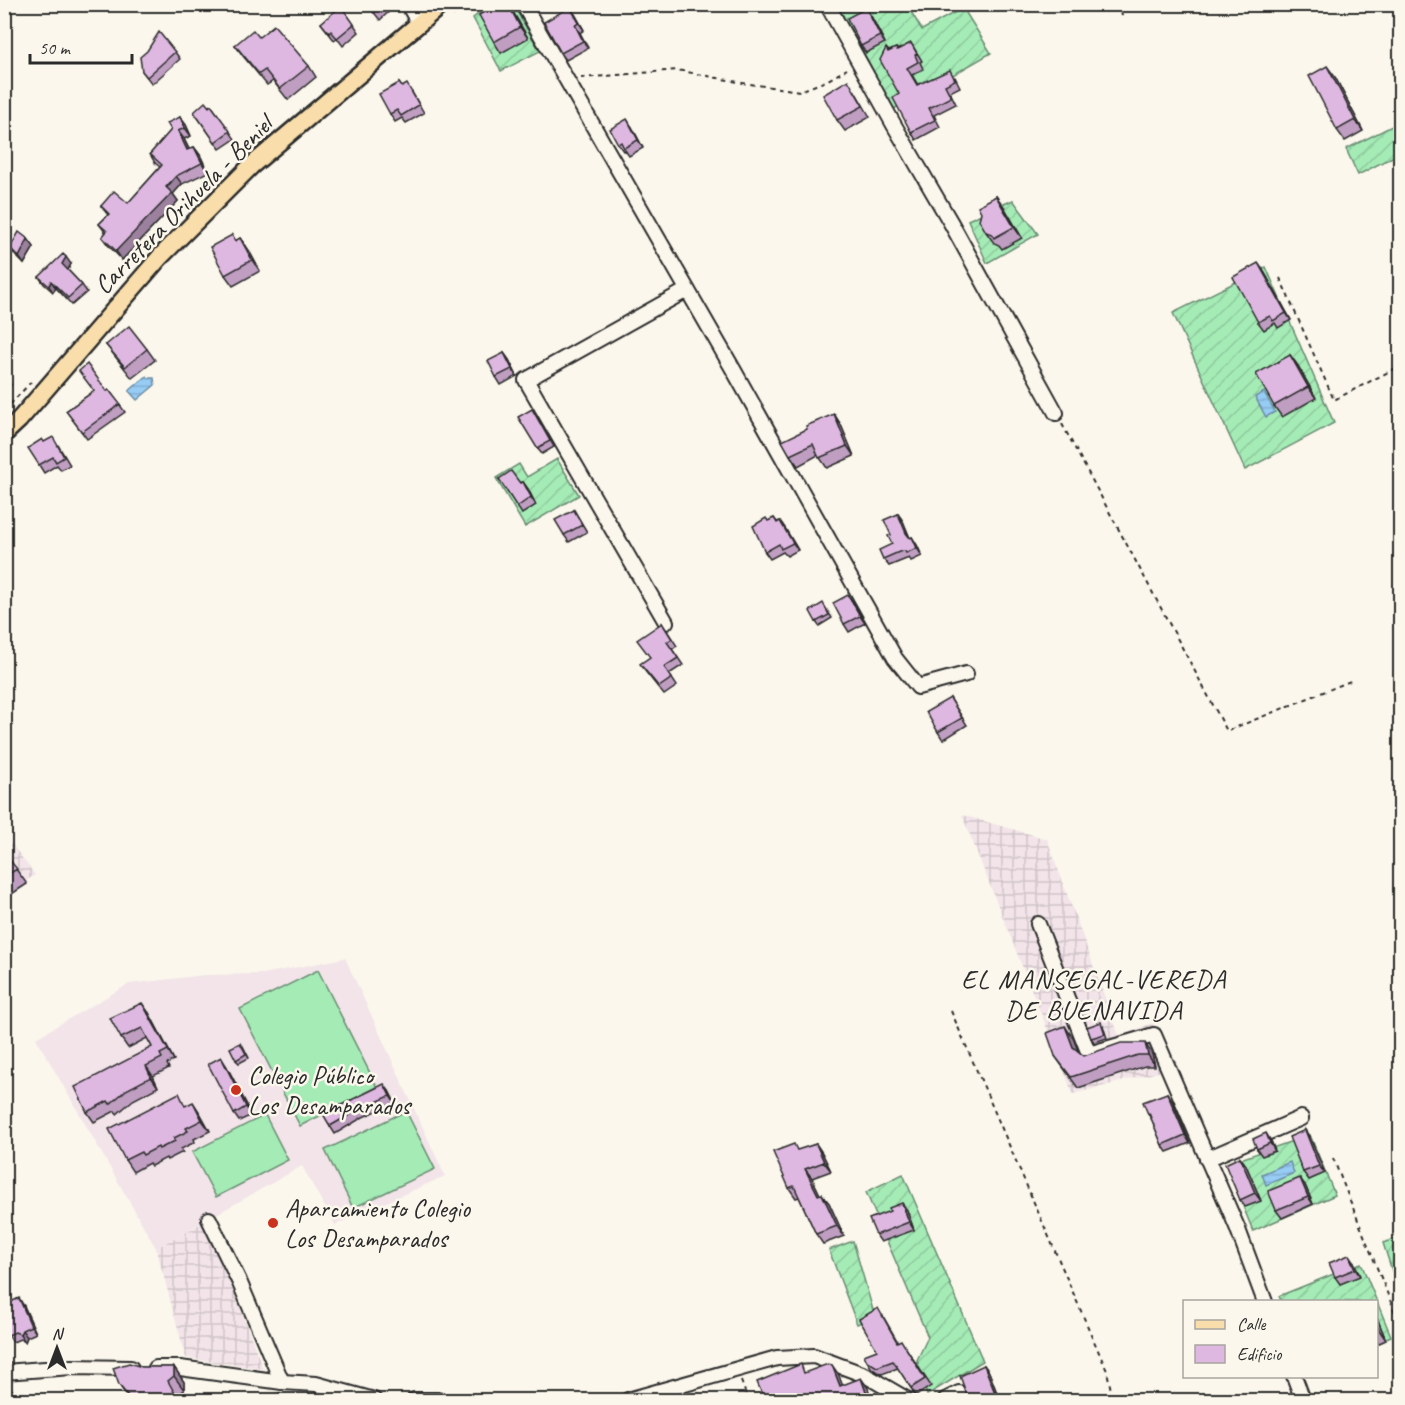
<svg xmlns="http://www.w3.org/2000/svg" width="1405" height="1405" font-family="Caveat,sans-serif">
  <defs>
    <pattern id="industrial-grid" width="8" height="8" patternUnits="userSpaceOnUse" patternTransform="scale(1.5)"><rect width="8" height="8" fill="#f2e4e9"/><path d="M0 4h8M4 0v8" fill="none" stroke="#d0c4c8"/></pattern>
    <pattern id="garden-furrows" width="10" height="10" patternUnits="userSpaceOnUse" patternTransform="scale(1.5)"><rect width="10" height="10" fill="#a5ebb6"/><path d="M-1 1l2-2M0 10L10 0M9 11l2-2" fill="none" stroke="#8eca9d"/></pattern>
    <pattern id="water-rules" width="6" height="5" patternUnits="userSpaceOnUse" patternTransform="scale(1.5)"><rect width="6" height="5" fill="#97ccf5"/><path d="M0 2.5h6" fill="none" stroke="#82afd2"/></pattern>
  </defs>
  <rect width="100%" height="100%" fill="#fbf7ec"/>
  <filter id="ink" filterUnits="userSpaceOnUse"><feTurbulence type="fractalNoise" baseFrequency=".0167" numOctaves="2"/><feDisplacementMap in="SourceGraphic" scale="12" xChannelSelector="R" yChannelSelector="G"/><feConvolveMatrix kernelMatrix="1 2 1 2 8 2 1 2 1" color-interpolation-filters="sRGB"/></filter>
  <g filter="url(#ink)">
    <path fill="#f2e4e9" d="M345 958 445 1176 335 1225 302 1166 156 1248 36 1038 129 984 205 975 263 974Z"/>
    <g fill="url(#industrial-grid)">
      <path d="M962 815 1047 839 1119 1036 1153 1023 1174 1068 1073 1094Z"/>
      <path d="M4 834 35 875 5 895H4Z"/>
      <path d="M207 1220 263 1369 186 1358 156 1248Z"/>
    </g>
    <g fill="url(#garden-furrows)" stroke="#688b70" stroke-width="1.5">
      <path d="M490 5H513L540 51 501 71 473 18Z"/>
      <path d="M851 5H907L922 30 963 8 991 53 894 109 840 10Z"/>
      <path d="M1400 122V153L1358 175 1346 149Z"/>
      <path d="M1013 200 1038 234 987 263 968 220Z"/>
      <path d="M1266 267 1334 423 1245 470 1173 313Z"/>
      <path d="M557 459 579 495 525 527 496 478 519 464 527 477Z"/>
      <path d="M1310 1135 1335 1195 1253 1231 1226 1164Z"/>
      <path d="M903 1174 983 1361 927 1395 917 1360 928 1337 866 1192Z"/>
      <path d="M1400 1237V1288L1398 1289 1383 1243Z"/>
      <path d="M853 1241 875 1317 857 1324 829 1250Z"/>
      <path d="M1361 1263 1391 1336 1377 1342 1376 1302 1281 1301 1279 1296Z"/>
    </g>
    <g fill="#a5ebb6" stroke="#688b70" stroke-width="1.5">
      <path d="M318 970 377 1087 300 1126 240 1009Z"/>
      <path d="M406 1111 435 1169 353 1208 325 1150Z"/>
      <path d="M265 1115 288 1160 216 1197 192 1152Z"/>
    </g>
    <g fill="url(#water-rules)" stroke="#6c8ca4" stroke-width="1.5">
      <path d="M147 376 148 378H154L155 385 137 400 129 391Z"/>
      <path d="M1264 392 1275 412 1266 417 1255 397Z"/>
      <path d="M1290 1162 1294 1173 1266 1185 1262 1174Z"/>
    </g>
    <g fill="none" stroke-linecap="round" stroke-linejoin="round">
      <g stroke="#2b2b2b" stroke-width="18">
        <g id="minor">
          <path d="M408 4 419 24"/>
          <path d="M523 4 733 369 895 658 918 687 966 674"/>
          <path d="M827 4 894 125 951 223 1056 413"/>
          <path d="M666 622 526 380 687 290"/>
          <path d="M1038 924 1089 1054 1154 1035 1237 1227 1265 1302"/>
          <path d="M1207 1159 1301 1118"/>
          <path d="M209 1219 239 1281 282 1382"/>
          <path d="M156 1368H180L282 1382 316 1384 374 1400"/>
          <path d="M4 1372 72 1367 131 1368"/>
          <path d="M1294 1376 1303 1400"/>
          <path d="M414 1400H438"/>
          <path d="M628 1400 777 1358 814 1356 865 1375 908 1400"/>
          <path d="M945 1400 959 1393"/>
        </g>
      </g>
      <g stroke="#2b2b2b" stroke-width="21">
        <path id="major" d="M4 434 19 420 160 257 251 166 442 4"/>
      </g>
      <g stroke="#2b2b2b" stroke-width="2" stroke-dasharray="4.5 4.5" stroke-linecap="butt">
        <path d="M1116 4 1124 19"/>
        <path d="M453 15 465 4"/>
        <path d="M581 78 677 70 743 83 800 91 826 81 847 69"/>
        <path d="M1280 278 1334 400 1400 366"/>
        <path d="M1395 369 1400 382"/>
        <path d="M4 411 31 382"/>
        <path d="M1062 424 1227 731 1353 680"/>
        <path d="M4 454 10 447"/>
        <path d="M951 1011 1107 1371 1113 1400"/>
        <path d="M1333 1158 1400 1325"/>
        <path d="M741 1381 748 1400"/>
      </g>
      <use href="#minor" stroke="#fbf7ec" stroke-width="14"/>
      <use href="#major" stroke="#f9deab" stroke-width="16"/>
    </g>
    <g fill="#bf9ec2" stroke="#2b2b2b" stroke-width="1.5">
      <path d="M333 4H345L342 7 359 32 343 46 337 38 334 40 321 23 337 10Z"/>
      <path d="M367 4H391L393 8 380 20Z"/>
      <path d="M570 7 584 30 580 33 588 48 566 60 561 53Z"/>
      <path d="M513 12 528 38 501 53 494 42Z"/>
      <path d="M871 16 885 43 866 53 861 46Z"/>
      <path d="M259 37 309 66 316 77 288 100 273 81 267 85 243 56 235 45Z"/>
      <path d="M911 43 922 61 920 62 923 69 912 75 918 85 955 77 960 87 950 92 956 104 934 115 940 127 916 140 911 132 886 48 889 51 896 48 898 50Z"/>
      <path d="M175 52 180 59 152 84 142 71Z"/>
      <path d="M1335 77 1363 131 1345 141 1337 130Z"/>
      <path d="M399 83 402 87 412 92 424 113 406 123 402 118 395 122 390 114Z"/>
      <path d="M855 91 870 117 845 131 837 120Z"/>
      <path d="M211 105 235 139 220 149 194 112Z"/>
      <path d="M180 117 186 125 191 136 184 139 189 149 194 147 200 155 208 172 182 184 173 194 178 201 122 260 108 245 102 237 106 233 99 224 108 215 101 206 128 203 160 167 155 163 150 154 171 130Z"/>
      <path d="M632 127 643 148 629 156 625 150 623 151 618 144Z"/>
      <path d="M996 196 1004 207 1022 238 1002 249 999 245 994 243 986 232Z"/>
      <path d="M232 235 236 241 240 238 248 249 260 271 233 286 225 275Z"/>
      <path d="M28 239 34 247 24 264 15 255 10 248Z"/>
      <path d="M71 264 68 270 82 285 87 292 72 305 56 288 53 292 44 284 39 277Z"/>
      <path d="M1263 270 1291 320 1278 328 1275 323 1264 330 1258 322Z"/>
      <path d="M106 345 147 349 155 360 132 378Z"/>
      <path d="M504 353 509 360 517 376 501 385 496 377Z"/>
      <path d="M1290 355 1298 366 1316 398 1282 417 1274 406Z"/>
      <path d="M109 390 125 412 87 439 66 411 94 391H107Z"/>
      <path d="M834 414 841 425 854 456 827 468 818 455 798 466 790 455Z"/>
      <path d="M536 415 554 447 542 454 537 448Z"/>
      <path d="M44 442 58 445 70 465 61 470 57 465 44 473 39 465Z"/>
      <path d="M499 479 520 483 523 482 528 489 536 505 522 514Z"/>
      <path d="M574 510 587 532 569 542 564 535Z"/>
      <path d="M898 514 903 521 910 538 912 537 917 545 922 556 911 561 909 558 889 566 883 559 892 544 891 535Z"/>
      <path d="M774 518 777 522 780 521 798 550 787 556 783 552 770 559 765 552 768 521Z"/>
      <path d="M848 595 865 623 849 632 844 624Z"/>
      <path d="M825 607 832 618 819 626 816 622Z"/>
      <path d="M662 623 677 646 672 649 683 665 669 674 677 686 664 695 645 671Z"/>
      <path d="M950 698 967 725 943 740 938 732Z"/>
      <path d="M4 853 27 884 4 899Z"/>
      <path d="M149 1013 174 1060 167 1064 169 1068 153 1076 158 1087 133 1100 117 1114 115 1111 94 1122 87 1112 152 1047 147 1038 128 1048 121 1038Z"/>
      <path d="M1103 1026 1107 1038 1094 1042 1091 1038Z"/>
      <path d="M1073 1038 1078 1051 1084 1056 1152 1054 1155 1066H1145L1078 1088 1055 1056Z"/>
      <path d="M243 1046 249 1058 239 1063 236 1060Z"/>
      <path d="M226 1065 252 1115 239 1121 234 1114Z"/>
      <path d="M389 1091 395 1103 363 1117 335 1134 330 1126Z"/>
      <path d="M1167 1093 1172 1100 1190 1143 1167 1152 1162 1145 1152 1120 1148 1114Z"/>
      <path d="M187 1105 200 1113 210 1131 194 1139 195 1142 181 1149 183 1152 167 1160 166 1158 151 1166 149 1163 133 1172 125 1160Z"/>
      <path d="M1305 1130 1310 1138 1325 1173 1309 1180 1303 1172Z"/>
      <path d="M1271 1141 1275 1151 1262 1156 1257 1149Z"/>
      <path d="M816 1144 822 1153 831 1171 812 1178 820 1195 829 1203 844 1236 823 1244 816 1234 799 1197 796 1198 789 1188 799 1150Z"/>
      <path d="M1240 1157 1246 1165 1261 1201 1245 1207 1240 1200Z"/>
      <path d="M1305 1185 1313 1204 1282 1218 1276 1210Z"/>
      <path d="M907 1210 914 1230 881 1242 876 1235 890 1211Z"/>
      <path d="M1354 1262 1360 1276 1340 1284 1335 1277Z"/>
      <path d="M24 1306 36 1333 27 1337 25 1342 20 1339 13 1342 8 1335Z"/>
      <path d="M883 1316 898 1342 906 1348 931 1386 916 1396 898 1368 882 1374 872 1369 867 1361 877 1350Z"/>
      <path d="M1377 1318 1386 1340 1377 1344Z"/>
      <path d="M984 1365 989 1372 1000 1401H969Z"/>
      <path d="M142 1367H174L184 1382V1390L178 1396 181 1401H130L119 1385Z"/>
    </g>
    <g fill="#9b819e" stroke="#2b2b2b" stroke-width="1.5">
      <path d="M508 4 513 12 528 38 520 27Z"/>
      <path d="M570 7 575 14 584 30 579 23Z"/>
      <path d="M866 8 871 16 885 43 880 36Z"/>
      <path d="M575 25 580 33 588 48 583 41Z"/>
      <path d="M1327 66 1335 77 1363 131 1355 120Z"/>
      <path d="M180 117 186 125 191 136 185 128Z"/>
      <path d="M627 119 632 127 643 148 638 140Z"/>
      <path d="M178 131 184 139 193 158 187 150Z"/>
      <path d="M194 147 200 155 208 172 202 163Z"/>
      <path d="M176 176 182 184 173 194 178 201 122 260 116 251Z"/>
      <path d="M996 196 1004 207 1022 238 1014 227Z"/>
      <path d="M240 238 248 249 260 271 252 260Z"/>
      <path d="M28 239 34 247 24 264 19 257Z"/>
      <path d="M66 257 71 264 67 271 62 264Z"/>
      <path d="M1258 263 1263 270 1291 320 1286 313Z"/>
      <path d="M51 281 56 288 53 292 49 286Z"/>
      <path d="M504 353 509 360 517 376 512 369Z"/>
      <path d="M1290 355 1298 366 1316 398 1308 387Z"/>
      <path d="M6 377 11 385 4 392V379Z"/>
      <path d="M834 414 841 425 854 456 847 446Z"/>
      <path d="M523 482 528 489 536 505 531 497Z"/>
      <path d="M898 514 903 521 911 541 906 533Z"/>
      <path d="M780 521 785 528 798 550 793 543Z"/>
      <path d="M912 537 917 545 922 556 917 548Z"/>
      <path d="M848 595 853 602 865 623 860 616Z"/>
      <path d="M142 1003 149 1013 174 1060 168 1050Z"/>
      <path d="M1065 1026 1073 1038 1081 1058 1073 1047Z"/>
      <path d="M1145 1043 1152 1054 1155 1066 1148 1055Z"/>
      <path d="M221 1057 226 1065 252 1115 246 1107Z"/>
      <path d="M146 1066 153 1076 158 1087 151 1077Z"/>
      <path d="M384 1084 389 1091 395 1103 390 1096Z"/>
      <path d="M1167 1093 1172 1100 1190 1143 1185 1135Z"/>
      <path d="M193 1102 200 1113 210 1131 202 1120Z"/>
      <path d="M1305 1130 1310 1138 1325 1173 1319 1166Z"/>
      <path d="M1266 1133 1271 1141 1275 1151 1270 1143Z"/>
      <path d="M816 1144 822 1153 831 1171 824 1162Z"/>
      <path d="M1240 1157 1246 1165 1261 1201 1255 1193Z"/>
      <path d="M805 1169 812 1178 825 1205 818 1195Z"/>
      <path d="M1300 1178 1305 1185 1313 1204 1308 1197Z"/>
      <path d="M822 1194 829 1203 844 1236 837 1226Z"/>
      <path d="M902 1203 907 1210 914 1230 909 1222Z"/>
      <path d="M1349 1255 1354 1262 1360 1276 1355 1269Z"/>
      <path d="M19 1298 24 1306 36 1333 31 1326Z"/>
      <path d="M1377 1318 1386 1340 1379 1330 1377 1325Z"/>
      <path d="M22 1330 27 1337 25 1342 20 1334Z"/>
      <path d="M832 1365 839 1375 846 1396 840 1386Z"/>
      <path d="M984 1365 989 1372 1000 1401 995 1393Z"/>
      <path d="M174 1367 184 1382V1390L174 1376Z"/>
      <path d="M861 1378 868 1388 872 1401H869Z"/>
      <path d="M10 1387 15 1394V1401H11V1399Z"/>
    </g>
    <g fill="#deb8e1" stroke="#2b2b2b" stroke-width="1.5">
      <path d="M368 4H384L374 13Z"/>
      <path d="M498 4H508L520 27 494 42 479 15Z"/>
      <path d="M341 6 354 24 337 38 331 31 329 33 321 23Z"/>
      <path d="M570 7 579 23 575 25 583 41 561 53 544 22Z"/>
      <path d="M866 8 880 36 861 46 847 18Z"/>
      <path d="M274 25 309 66 280 89 265 70 259 74 235 45 253 30 259 37Z"/>
      <path d="M159 32 175 52 147 77 142 71 140 57 147 51Z"/>
      <path d="M911 43 917 54 915 55 918 62 907 68 917 85 950 70 955 80 945 85 951 97 929 108 935 120 911 132 893 98 899 94 880 60 886 48 888 52 896 48 897 50Z"/>
      <path d="M1327 66 1355 120 1337 130 1309 76Z"/>
      <path d="M848 80 863 106 837 120 823 95Z"/>
      <path d="M399 83 402 87 407 84 419 105 401 116 397 110 390 114 379 94Z"/>
      <path d="M205 102 209 107 211 105 230 131 215 142 194 112Z"/>
      <path d="M180 117 185 128 178 131 187 150 194 147 202 163 176 176 166 187 172 193 116 251 102 237 107 231 99 224 109 214 101 206 114 191 128 203 162 165 150 154 171 130 167 123Z"/>
      <path d="M627 119 638 140 624 148 621 142 618 144 610 129Z"/>
      <path d="M996 196 1014 227 994 238 992 234 986 232 979 220 981 212 978 206Z"/>
      <path d="M19 232 28 239 19 257 10 248Z"/>
      <path d="M232 235 235 241 240 238 252 260 225 275 210 247Z"/>
      <path d="M63 254 66 257 62 264 82 285 68 298 51 281 49 286 39 277Z"/>
      <path d="M1258 263 1286 313 1273 321 1270 316 1258 322 1233 277Z"/>
      <path d="M129 326 147 349 125 367 106 345Z"/>
      <path d="M504 353 512 369 496 377 488 361Z"/>
      <path d="M1290 355 1308 387 1274 406 1256 374Z"/>
      <path d="M87 364 107 391 109 390 120 404 82 432 66 411 94 391 79 371Z"/>
      <path d="M532 409 550 441 537 448 518 417Z"/>
      <path d="M834 414 847 446 819 458 813 444 790 455 782 441 807 429 806 426Z"/>
      <path d="M53 437 64 457 56 462 53 457 39 465 28 448 42 439 44 442Z"/>
      <path d="M511 471 520 483 523 482 531 497 517 507 499 479Z"/>
      <path d="M574 510 582 525 564 535 555 520Z"/>
      <path d="M898 514 906 533 910 538 912 537 917 548 906 553 905 551 899 552 883 559 879 550 892 544 888 536 891 535 884 520Z"/>
      <path d="M766 518 768 521 774 518 777 523 780 521 793 543 781 549 779 544 765 552 753 526Z"/>
      <path d="M848 595 860 616 844 624 833 603Z"/>
      <path d="M823 603 829 615 816 622 810 611Z"/>
      <path d="M662 623 672 639 667 642 678 658 664 667 672 678 659 687 640 664 650 657 637 640Z"/>
      <path d="M950 698 962 718 938 732 926 712Z"/>
      <path d="M4 853 17 869 4 877Z"/>
      <path d="M142 1003 168 1050 160 1054 162 1058 146 1066 151 1077 126 1090 110 1104 108 1101 87 1112 75 1087 152 1047 142 1028 121 1038 110 1018Z"/>
      <path d="M1101 1022 1105 1034 1091 1038 1087 1027Z"/>
      <path d="M1065 1026 1073 1047 1084 1056 1121 1043H1145L1148 1055H1138L1071 1077 1055 1056 1047 1033Z"/>
      <path d="M240 1043 246 1054 236 1060 230 1048Z"/>
      <path d="M221 1057 246 1107 234 1114 208 1064Z"/>
      <path d="M384 1084 390 1096 358 1110 330 1126 323 1114Z"/>
      <path d="M179 1093 185 1106 193 1102 202 1120 186 1128 188 1131 174 1138 175 1141 159 1149 158 1147 143 1155 141 1152 125 1160 109 1129Z"/>
      <path d="M1167 1093 1185 1135 1162 1145 1149 1113 1148 1114 1143 1102Z"/>
      <path d="M1305 1130 1319 1166 1303 1172 1289 1137Z"/>
      <path d="M1266 1133 1270 1143 1257 1149 1253 1139Z"/>
      <path d="M794 1144 797 1150 816 1144 824 1162 805 1169 818 1195 822 1194 837 1226 816 1234 794 1186 789 1188 773 1152Z"/>
      <path d="M1240 1157 1255 1193 1240 1200 1225 1164Z"/>
      <path d="M1300 1178 1308 1197 1276 1210 1268 1191Z"/>
      <path d="M902 1203 909 1222 876 1235 869 1219 890 1211 889 1208Z"/>
      <path d="M1349 1255 1355 1269 1335 1277 1329 1263Z"/>
      <path d="M19 1298 31 1326 22 1330 20 1334 15 1332 8 1335 4 1327V1305Z"/>
      <path d="M878 1308 897 1342 901 1340 925 1379 911 1388 893 1361 877 1367 867 1361 864 1355 877 1350 859 1319Z"/>
      <path d="M129 1363 142 1367H174V1376L168 1381 179 1401H132L119 1385 113 1368Z"/>
      <path d="M801 1364 804 1373 828 1364 832 1365 840 1386 861 1378 869 1401H765L757 1382Z"/>
      <path d="M984 1365 995 1393 980 1401H969L960 1376Z"/>
      <path d="M4 1384 10 1387 11 1399 4 1400Z"/>
      <path d="M280 1393 283 1401H257Z"/>
      <path d="M335 1396 337 1401H322Z"/>
    </g>
  </g>
  <g fill="#c8321e" stroke="#fbf7ec" stroke-width="2">
    <circle cx="236" cy="1090" r="6"/>
    <circle cx="273" cy="1223" r="6"/>
  </g>
  <g text-anchor="middle" dominant-baseline="central" stroke-width="5" stroke-linejoin="round" paint-order="stroke">
    <g font-size="26" fill="#2b2b2b" stroke="#fbf7ec">
      <text transform="translate(183 205) rotate(-45)">Carretera Orihuela - Beniel</text>
    </g>
    <g font-size="26" fill="#2b2b2b" stroke="#fbf7ec" text-anchor="start">
      <text x="248" y="1075">Colegio Público<tspan x="248" dy="30">Los Desamparados</tspan></text>
      <text x="285" y="1208">Aparcamiento Colegio<tspan x="285" dy="30">Los Desamparados</tspan></text>
    </g>
    <g font-size="27" letter-spacing="1.5" fill="#2b2b2b" stroke="#fbf7ec">
      <text x="1094" y="979">EL MANSEGAL-VEREDA<tspan x="1094" dy="31">DE BUENAVIDA</tspan></text>
    </g>
  </g>
  <rect width="1405" height="1405" fill="none" stroke="#fbf7ec" stroke-width="24"/>
  <rect x="12" y="12" width="1381" height="1381" fill="none" stroke="#2b2b2b" stroke-width="2" filter="url(#ink)"/>
  <rect x="1183" y="1300" width="195" height="78" fill="#fbf7ec" stroke="#a8a59f" stroke-width="1.5"/>
  <rect x="1195" y="1320" width="30" height="9" fill="#f9deab" stroke="#a8a59f" stroke-width="1.5"/>
  <text x="1237" y="1330" font-size="18" fill="#2b2b2b">Calle</text>
  <rect x="1195" y="1345" width="30" height="18" fill="#deb8e1" stroke="#a8a59f" stroke-width="1.5"/>
  <text x="1237" y="1360" font-size="18" fill="#2b2b2b">Edificio</text>
  <g transform="translate(57 1348)" stroke="#fbf7ec" stroke-width="4.5" paint-order="stroke">
  <path d="M0-4.5L10 22L0 15L-10 22Z" fill="#2b2b2b"/>
  <text y="-9" font-size="16" font-weight="bold" text-anchor="middle" fill="#2b2b2b">N</text>
  </g>
  <path d="M30 54v9h102v-9" fill="none" stroke="#2b2b2b" stroke-width="3"/>
  <text x="39" y="54" font-size="18" fill="#2b2b2b" stroke="#fbf7ec" stroke-width="4.5" paint-order="stroke">50 m</text>
</svg>
